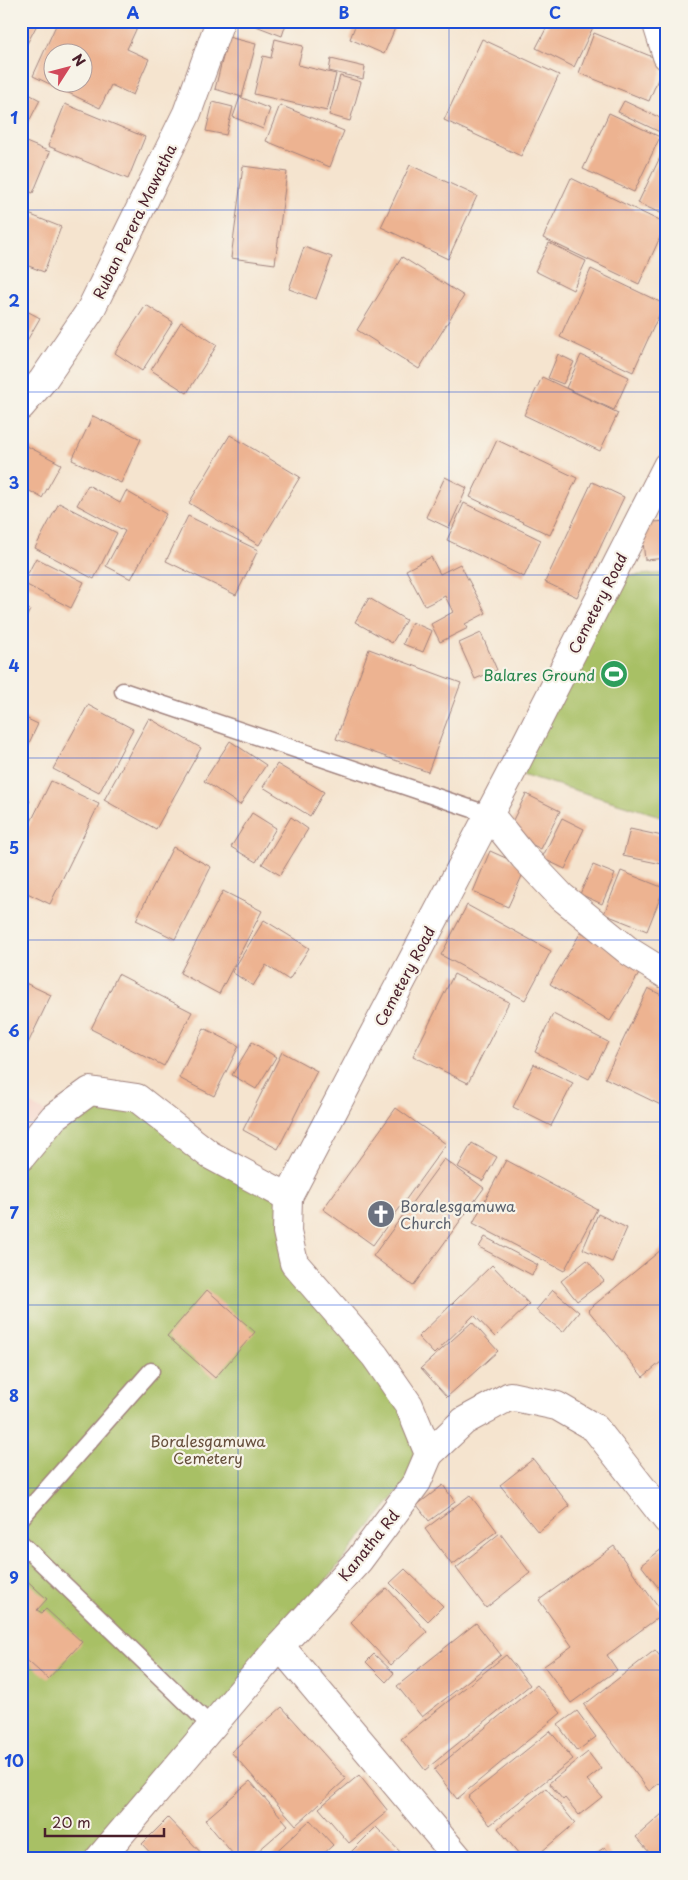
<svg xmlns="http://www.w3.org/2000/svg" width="688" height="1880" font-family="'Playpen Sans',sans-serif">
  <rect width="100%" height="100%" fill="#f7f3e8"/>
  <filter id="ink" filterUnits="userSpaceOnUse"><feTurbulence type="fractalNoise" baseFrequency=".02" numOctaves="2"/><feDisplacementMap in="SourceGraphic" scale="10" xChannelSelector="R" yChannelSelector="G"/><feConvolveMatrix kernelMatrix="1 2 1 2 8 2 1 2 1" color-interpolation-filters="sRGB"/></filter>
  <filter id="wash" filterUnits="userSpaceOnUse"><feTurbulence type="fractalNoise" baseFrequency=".0096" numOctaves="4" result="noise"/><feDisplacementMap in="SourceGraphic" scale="20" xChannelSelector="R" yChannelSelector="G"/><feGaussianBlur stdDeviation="1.12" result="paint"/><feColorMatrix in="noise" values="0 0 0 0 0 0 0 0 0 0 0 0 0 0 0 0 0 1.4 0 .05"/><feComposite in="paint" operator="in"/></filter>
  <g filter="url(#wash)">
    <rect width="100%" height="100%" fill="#f5e4cf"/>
    <path fill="#f7d1c7" d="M21 1099 54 1117 21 1157Z"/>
    <g fill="#a8c065" stroke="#797048">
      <path d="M667 573V818L512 771 610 577Z"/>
      <path d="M90 1091 137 1098 288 1197 287 1232 429 1454 99 1859H21V1157Z"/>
    </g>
    <g id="blocks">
      <g fill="#edb391" fill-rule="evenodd">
        <path d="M21 21H39L21 55Z"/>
        <path d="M58 21H140L127 49 149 59 133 95 111 85 100 108 33 76ZM52 52H82V82H52Z"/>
        <path d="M243 21H287L282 36Z"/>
        <path d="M357 21H398L384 54 350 39Z"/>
        <path d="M550 21H596L574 67 536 48Z"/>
        <path d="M594 33 665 62 649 101 579 73Z"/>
        <path d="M228 37 256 44 242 97 215 89Z"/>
        <path d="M275 39 303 46 298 65 336 74 327 111 254 94 263 56 271 58Z"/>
        <path d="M482 39 559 75 521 156 444 120Z"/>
        <path d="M331 59 365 67 363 79 329 71Z"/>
        <path d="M340 76 361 82 350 121 329 115Z"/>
        <path d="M21 90 40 100 21 137Z"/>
        <path d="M240 97 270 109 263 129 233 117Z"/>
        <path d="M624 101 667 121 662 133 618 112Z"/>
        <path d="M213 102 233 107 226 135 206 131Z"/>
        <path d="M65 104 145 137 128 179 48 146Z"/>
        <path d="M280 105 344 131 330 167 266 141Z"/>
        <path d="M609 113 660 137 634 192 583 169Z"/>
        <path d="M26 142 50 152 33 193 21 188V153Z"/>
        <path d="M665 147 667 148V216L638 203Z"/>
        <path d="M410 165 477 196 448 259 381 227Z"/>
        <path d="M243 166 287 172 275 264 231 258Z"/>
        <path d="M571 178 666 224 639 284 543 238Z"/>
        <path d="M21 211 61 227 44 272 21 263Z"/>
        <path d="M549 243 586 261 573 290 535 271Z"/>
        <path d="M304 247 332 257 316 299 289 289Z"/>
        <path d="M402 257 464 296 419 369 357 330Z"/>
        <path d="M591 269 664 304 633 372 560 337Z"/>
        <path d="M146 305 173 322 142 371 115 353Z"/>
        <path d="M21 308 40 318 21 351Z"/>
        <path d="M181 322 217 345 187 393 151 370Z"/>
        <path d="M558 354 574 362 563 384 548 378Z"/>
        <path d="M581 355 629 377 614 410 566 388Z"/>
        <path d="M542 377 618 413 600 451 524 415Z"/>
        <path d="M93 416 141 439 121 483 72 460Z"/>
        <path d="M230 435 300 477 259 545 189 503Z"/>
        <path d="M497 440 577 478 550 535 470 497Z"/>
        <path d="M27 446 61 464 42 498 21 486V456Z"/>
        <path d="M445 477 467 488 449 528 426 517Z"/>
        <path d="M592 482 624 497 577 597 545 582Z"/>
        <path d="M88 485 120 503 126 491 166 514 131 579 106 566 125 531 77 505Z"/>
        <path d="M59 503 117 533 94 579 35 548Z"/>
        <path d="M464 503 541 540 524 577 447 540Z"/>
        <path d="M188 516 258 550 236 595 166 561Z"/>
        <path d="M667 521V558L645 560 641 523Z"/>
        <path d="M431 557 440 574 460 564 486 613 465 624 468 628 440 642 431 624 453 612 445 596 425 606 406 570Z"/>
        <path d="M36 558 84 582 71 608 23 583Z"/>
        <path d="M369 598 406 620 392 643 355 622Z"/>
        <path d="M21 605 30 610 21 627Z"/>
        <path d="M412 622 432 631 423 652 403 644Z"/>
        <path d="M481 633 497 670 475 679 459 643Z"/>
        <path d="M369 649 461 683 428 772 336 739Z"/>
        <path d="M88 705 133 729 99 793 53 769Z"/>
        <path d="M21 716 38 724 21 760Z"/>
        <path d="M149 718 201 748 156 829 104 800Z"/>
        <path d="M230 741 266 765 240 805 204 781Z"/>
        <path d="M277 764 324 792 310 816 263 787Z"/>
        <path d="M51 781 99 804 50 904 21 890V842Z"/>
        <path d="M526 794 560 811 541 849 507 832Z"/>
        <path d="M21 796 30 801 21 816Z"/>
        <path d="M252 813 276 828 256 862 231 847Z"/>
        <path d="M291 817 308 829 280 875 262 864Z"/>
        <path d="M562 818 584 829 565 869 542 858Z"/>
        <path d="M630 829 667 837V865L623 856Z"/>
        <path d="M173 847 211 867 175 939 136 920Z"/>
        <path d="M490 851 526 867 508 907 473 892Z"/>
        <path d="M593 865 615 874 602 904 580 894Z"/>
        <path d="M621 871 664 888 647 931 604 914Z"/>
        <path d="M223 891 262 911 219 994 180 973Z"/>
        <path d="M467 905 551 951 525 1000 441 955Z"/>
        <path d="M264 920 309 948 289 980 266 965 253 986 232 972Z"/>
        <path d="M581 932 642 969 610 1021 550 984Z"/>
        <path d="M118 974 192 1012 164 1066 91 1029Z"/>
        <path d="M454 974 509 1002 468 1083 413 1056Z"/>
        <path d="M21 981 51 995 21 1058Z"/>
        <path d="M648 988 667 998V1108L605 1078Z"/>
        <path d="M553 1014 608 1042 589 1079 535 1052Z"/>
        <path d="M204 1028 239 1046 214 1096 179 1078Z"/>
        <path d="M252 1042 276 1057 256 1089 232 1075Z"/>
        <path d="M282 1052 317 1071 278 1149 243 1130Z"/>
        <path d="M534 1064 573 1083 551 1126 513 1107Z"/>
        <path d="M396 1108 446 1144 373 1245 323 1209Z"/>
        <path d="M472 1143 497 1157 483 1181 458 1167Z"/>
        <path d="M444 1159 484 1188 413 1286 373 1256Z"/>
        <path d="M506 1160 597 1209 564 1271 473 1223Z"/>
        <path d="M598 1214 627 1228 612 1262 583 1249Z"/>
        <path d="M485 1237 538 1265 532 1275 479 1247Z"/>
        <path d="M667 1245V1357L643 1377 588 1310Z"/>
        <path d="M587 1260 604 1281 577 1301 561 1281Z"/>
        <path d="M492 1265 529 1304 495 1337 474 1315 434 1354 418 1337Z"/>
        <path d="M207 1290 255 1332 215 1378 167 1336Z"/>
        <path d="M553 1290 579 1312 563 1332 536 1310Z"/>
        <path d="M472 1322 498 1351 447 1397 421 1368Z"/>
        <path d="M533 1459 570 1506 538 1532 500 1485Z"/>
        <path d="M443 1485 455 1502 429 1521 417 1505Z"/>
        <path d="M470 1495 497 1531 452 1565 425 1529Z"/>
        <path d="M500 1533 530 1573 486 1608 456 1568Z"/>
        <path d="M667 1545V1599L641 1565Z"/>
        <path d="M614 1546 663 1614 607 1655 617 1670 571 1703 544 1666 572 1646 539 1600Z"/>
        <path d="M405 1569 443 1606 428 1621 390 1583Z"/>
        <path d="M21 1575 47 1599 37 1610 42 1613 46 1609 82 1642 48 1679 21 1655Z"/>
        <path d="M387 1588 427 1632 391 1665 350 1622Z"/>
        <path d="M476 1623 501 1655 422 1717 397 1686Z"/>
        <path d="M655 1650 667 1665V1777L649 1791 584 1705Z"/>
        <path d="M374 1654 394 1673 386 1682 366 1662Z"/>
        <path d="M506 1655 530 1685 425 1770 401 1739Z"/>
        <path d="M537 1685 561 1713 457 1799 434 1770Z"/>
        <path d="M282 1707 346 1779 296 1825 231 1752Z"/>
        <path d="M577 1711 596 1737 577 1751 558 1725Z"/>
        <path d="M550 1731 573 1759 490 1825 468 1797Z"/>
        <path d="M588 1752 601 1769 587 1780 602 1797 579 1815 565 1798 563 1800 549 1783Z"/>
        <path d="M359 1775 388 1811 349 1843 319 1808Z"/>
        <path d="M250 1781 288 1825 249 1859H237L205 1820Z"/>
        <path d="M546 1788 575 1823 533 1859H523L498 1828Z"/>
        <path d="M662 1814 667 1820V1859H655L636 1837Z"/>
        <path d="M168 1818 207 1859H156L142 1844Z"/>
        <path d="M310 1820 333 1845 318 1859H268Z"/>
        <path d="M376 1827 406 1858 405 1859H344Z"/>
        <path d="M605 1847 613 1859H588Z"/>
        <path d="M132 1851 141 1859H126Z"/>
      </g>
    </g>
  </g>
  <g filter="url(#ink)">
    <use href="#blocks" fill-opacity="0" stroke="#a0827d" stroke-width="1"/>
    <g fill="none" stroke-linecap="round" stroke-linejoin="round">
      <g stroke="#a0827d" stroke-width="19">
        <g id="lane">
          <path d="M123 691 490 815"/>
          <path d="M21 1518 151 1371"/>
          <path d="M21 1543 211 1726"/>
        </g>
      </g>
      <g stroke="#a0827d" stroke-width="30">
        <g id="street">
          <path d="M656 21 667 56"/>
          <path d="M21 406 43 380 90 311 187 113 220 21"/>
          <path d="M490 815 524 857 562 897 630 952 667 975"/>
          <path d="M21 1157 54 1117 90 1091 137 1098 210 1155 288 1197 512 771 667 466"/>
          <path d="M429 1454 464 1421 510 1396 557 1406 595 1428 667 1520"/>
          <path d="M280 1646 459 1859"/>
          <path d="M99 1859 280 1646 359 1560 417 1482 429 1454 409 1405 375 1356 294 1263 287 1232 288 1197"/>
        </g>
      </g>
      <use href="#lane" stroke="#fff" stroke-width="16"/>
      <use href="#street" stroke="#fff" stroke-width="28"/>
    </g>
  </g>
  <path fill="none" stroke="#1d4ed8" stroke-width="1" stroke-opacity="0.55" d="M238 21V1859M449 21V1859M21 210H667M21 392H667M21 575H667M21 758H667M21 940H667M21 1122H667M21 1305H667M21 1488H667M21 1670H667"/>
  <defs>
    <g id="stadium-disc" transform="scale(1.4375)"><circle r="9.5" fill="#2e9e5b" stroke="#f7f3e8"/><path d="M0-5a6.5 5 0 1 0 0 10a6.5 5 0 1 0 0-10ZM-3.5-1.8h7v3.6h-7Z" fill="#fff"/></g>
    <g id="church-disc" transform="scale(1.4375)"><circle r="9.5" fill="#6b7280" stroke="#f7f3e8"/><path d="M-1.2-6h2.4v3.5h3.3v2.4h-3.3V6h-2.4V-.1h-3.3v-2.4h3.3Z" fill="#fff"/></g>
  </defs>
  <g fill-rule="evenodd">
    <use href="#stadium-disc" x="614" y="674"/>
    <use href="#church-disc" x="381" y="1214"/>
  </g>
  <g text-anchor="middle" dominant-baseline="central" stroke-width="4.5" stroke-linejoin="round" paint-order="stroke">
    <g font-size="15" fill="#4a1f2b" stroke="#f7f3e8">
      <text transform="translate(134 221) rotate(-64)">Ruban Perera Mawatha</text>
      <text transform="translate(597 603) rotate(-63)">Cemetery Road</text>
      <text transform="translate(404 976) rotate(-62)">Cemetery Road</text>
      <text transform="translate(368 1545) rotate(-51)">Kanatha Rd</text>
    </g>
    <g font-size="15" fill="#27864d" stroke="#f7f3e8" text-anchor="end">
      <text x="595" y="674">Balares Ground</text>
    </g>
    <g font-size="15" fill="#5b616d" stroke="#f7f3e8" text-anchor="start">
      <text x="400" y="1205">Boralesgamuwa<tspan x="400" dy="17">Church</tspan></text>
    </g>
    <g font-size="15" fill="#664f3c" stroke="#f7f3e8">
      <text x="208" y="1440">Boralesgamuwa<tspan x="208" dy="17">Cemetery</tspan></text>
    </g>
  </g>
  <rect width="688" height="1880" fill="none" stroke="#f7f3e8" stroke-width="55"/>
  <g transform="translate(68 68) rotate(54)"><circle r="24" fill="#f7f3e8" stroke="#b29e9c"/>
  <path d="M0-4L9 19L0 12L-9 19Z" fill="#d1495b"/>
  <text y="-8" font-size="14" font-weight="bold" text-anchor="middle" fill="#4a1f2b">N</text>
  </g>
  <path d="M45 1828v8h119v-8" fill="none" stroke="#4a1f2b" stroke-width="2.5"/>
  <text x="52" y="1828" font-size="15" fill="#4a1f2b" stroke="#f7f3e8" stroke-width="4" paint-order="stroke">20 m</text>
  <rect x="28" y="28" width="632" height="1824" fill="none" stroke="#1d4ed8" stroke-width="2"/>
  <g font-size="16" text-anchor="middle" font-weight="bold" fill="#1d4ed8">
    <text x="133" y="19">A</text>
    <text x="344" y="19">B</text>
    <text x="555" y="19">C</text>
    <text x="14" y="124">1</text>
    <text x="14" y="307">2</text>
    <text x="14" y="489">3</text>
    <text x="14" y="672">4</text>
    <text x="14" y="854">5</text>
    <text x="14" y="1037">6</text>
    <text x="14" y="1219">7</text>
    <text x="14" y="1402">8</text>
    <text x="14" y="1584">9</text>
    <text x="14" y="1767">10</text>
  </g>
</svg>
